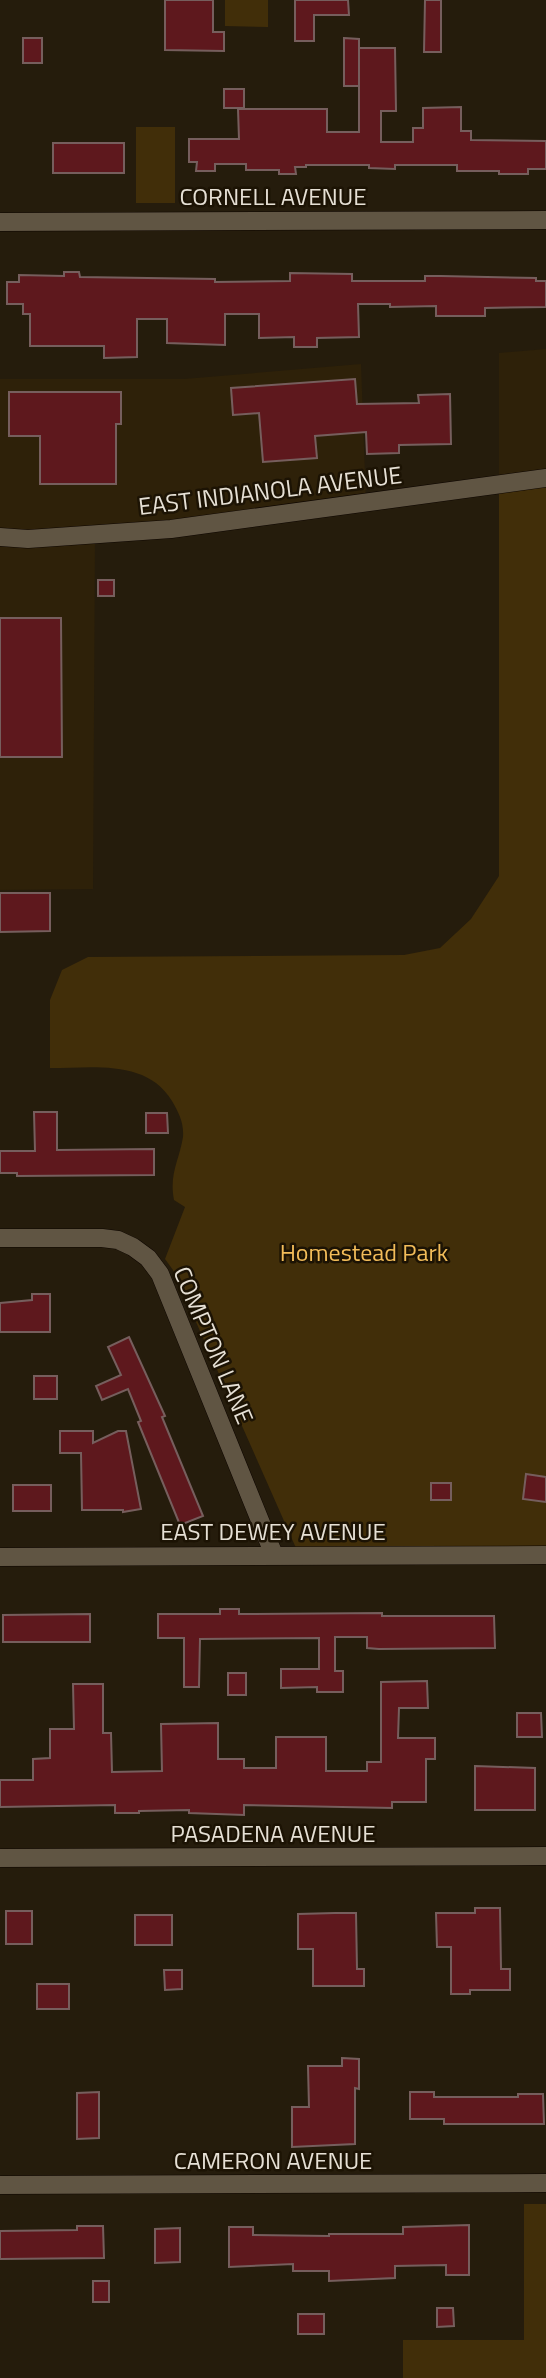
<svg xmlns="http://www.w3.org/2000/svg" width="546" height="2378" font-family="'Titillium Web',sans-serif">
  <rect width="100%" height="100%" fill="#251c0c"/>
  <g fill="#2e2109">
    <path d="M546 349V478L499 484V353Z"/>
    <path d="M361 364 366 503 95 535 93 889 0 890V379H184Z"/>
  </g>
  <g fill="#412e09">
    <path d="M225 0H268V27L225 26Z"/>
    <rect x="136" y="127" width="39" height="76"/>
    <path d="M546 478V1555L296 1548 173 1270 165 1259 185 1207 174 1200C169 1174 179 1161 183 1137 184 1123 179 1113 172 1101 147 1059 93 1068 50 1068V1000L62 970 88 957 404 955 440 948 471 919 499 876V484Z"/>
    <path d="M524 2204H546V2378H403V2340H524Z"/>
  </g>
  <g fill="#5e181d" stroke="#765e5d" stroke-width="2">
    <path d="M165 0H213V32H224V51L165 50Z"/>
    <path d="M295 0H348L349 15H314V41H295Z"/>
    <path d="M425 0H441V52H424Z"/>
    <rect x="23" y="38" width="19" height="25"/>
    <path d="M344 38 359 39V86H344Z"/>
    <path d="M359 48H395L396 111H381V142H413V128H423V108L461 107V131H471V140L546 141V169H528V174H499V171H457V165H395V169L369 168V165H306V167H295L296 174H279V170H246V164H215V171H196L197 162H189V139H239L238 109H327V132H359Z"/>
    <rect x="224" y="89" width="20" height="19"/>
    <rect x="53" y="143" width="71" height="30"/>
    <path d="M64 272H79L80 277 215 279V282L290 281V273L352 274V281H425V276H441L536 278V281H546V307L485 308V316H436V306L390 307V304H358L359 337 317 338V347H294V337L259 338V314H225V345L167 343V319H137V357L104 358V346H30V314H23V304H7V282H19V275L64 276Z"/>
    <path d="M355 379 357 404 419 403 418 395 450 394 451 444 399 445V453L367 454 366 432 315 436 317 458 263 462 259 413 233 415 231 388Z"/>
    <path d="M9 392H121V424H116V484H40V436H9Z"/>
    <rect x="98" y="580" width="16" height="16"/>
    <path d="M0 618H61L62 757H0Z"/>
    <path d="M0 893H50V931L0 932Z"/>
    <path d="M34 1112H57V1150L154 1149V1175L17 1176V1173H0V1151H35Z"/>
    <path d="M146 1113H167L168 1133H146Z"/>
    <path d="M32 1294H50V1332H0V1303L32 1300Z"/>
    <path d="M129 1337 165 1416 162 1417 203 1516 180 1525 138 1422 141 1421 128 1389 102 1400 96 1386 121 1375 108 1347Z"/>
    <rect x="34" y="1376" width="23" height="23"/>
    <path d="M60 1431H93V1443L118 1431H126L141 1509 123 1512V1510H82L81 1453H60Z"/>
    <path d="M526 1474 546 1477V1502L523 1499Z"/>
    <rect x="431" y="1483" width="20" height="17"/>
    <rect x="13" y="1485" width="38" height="26"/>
    <path d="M220 1609H239V1614L382 1613V1616H494L495 1648 379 1649 367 1648V1637H335V1671H343V1692H317V1687L281 1688V1669H319V1638L200 1639 199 1687H184V1638H158V1614H220Z"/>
    <path d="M90 1614V1642H3V1615Z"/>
    <rect x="228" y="1673" width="18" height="22"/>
    <path d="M427 1681 428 1708H399L398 1738H435V1759H426V1802H392V1808L244 1805V1815L189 1813V1810L139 1811V1813H115V1805L0 1807V1780H33V1759L50 1758V1729H74L73 1684H103V1733H111L112 1772 162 1771 161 1724 218 1723V1759H244V1768H276V1737H326V1771H367V1762H381V1682Z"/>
    <path d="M517 1713H541L542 1737H517Z"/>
    <path d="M475 1766 535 1768V1810H475Z"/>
    <path d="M475 1908H500L501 1969H510V1990H470V1994H451V1947H437L436 1913H475Z"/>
    <rect x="6" y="1911" width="26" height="33"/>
    <path d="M335 1913H356L357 1969H364V1986H313V1949H298V1914Z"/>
    <rect x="135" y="1915" width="37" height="30"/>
    <path d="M164 1970H182V1989L165 1990Z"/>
    <rect x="37" y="1984" width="32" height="25"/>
    <path d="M342 2058 359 2059V2089L355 2088V2144L292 2147V2107H309L308 2066H342Z"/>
    <path d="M99 2092V2138L77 2139V2093Z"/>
    <path d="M410 2092H434V2097H518V2094H543L544 2124H444V2119H410Z"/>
    <path d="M469 2225V2275H446V2265L395 2266V2278L329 2281V2271H293V2264L229 2267V2227H253V2235L329 2236V2234H403V2227Z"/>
    <path d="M77 2226H103L104 2258 0 2259V2231L77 2230Z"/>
    <path d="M180 2228V2262L155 2263V2229Z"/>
    <rect x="93" y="2281" width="16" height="21"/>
    <path d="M437 2308H453L454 2326 437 2327Z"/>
    <rect x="298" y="2314" width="26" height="20"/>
  </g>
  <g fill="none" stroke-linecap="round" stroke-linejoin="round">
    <g stroke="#0e0600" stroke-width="19">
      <g id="minor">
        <path d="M0 222 546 220"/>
        <path d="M0 1238H102L118 1240 133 1247 148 1258 160 1274 274 1555"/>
        <path d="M0 1858 546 1856"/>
        <path d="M0 2185 546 2183"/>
      </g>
    </g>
    <g stroke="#0e0600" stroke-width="19">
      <g id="tertiary">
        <path d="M0 537 28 539 171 529 546 478"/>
        <path d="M0 1557 546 1555"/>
      </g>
    </g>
    <use href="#minor" stroke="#605543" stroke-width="18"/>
    <use href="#tertiary" stroke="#605543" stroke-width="18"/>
  </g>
  <g text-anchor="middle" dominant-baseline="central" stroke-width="5" stroke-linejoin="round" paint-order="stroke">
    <g font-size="24" fill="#e6e0d5" stroke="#1c1304">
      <text x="273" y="196">CORNELL AVENUE</text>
      <text transform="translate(270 490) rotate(-7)">EAST INDIANOLA AVENUE</text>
      <text transform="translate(214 1345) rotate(67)">COMPTON LANE</text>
      <text x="273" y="1531">EAST DEWEY AVENUE</text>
      <text x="273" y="1833">PASADENA AVENUE</text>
      <text x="273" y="2160">CAMERON AVENUE</text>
    </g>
    <g font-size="24" fill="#f2bc59" stroke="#1c1304">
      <text x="364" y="1252">Homestead Park</text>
    </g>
  </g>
</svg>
